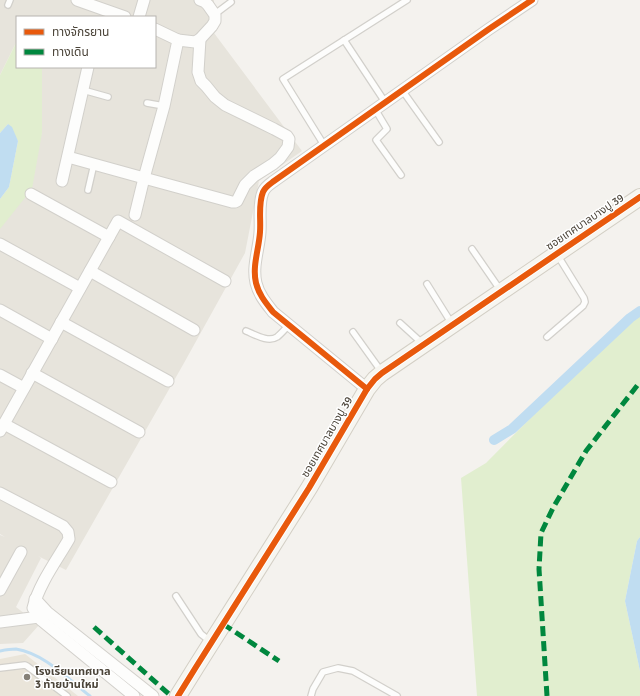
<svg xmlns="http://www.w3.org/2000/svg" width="640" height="696" font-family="Signika,'Noto Sans Thai',sans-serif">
  <rect width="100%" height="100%" fill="#f4f2ee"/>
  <path fill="#e7e4dc" d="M0 0H214V33L302 151 259 181 245 253 184 363 66 570 38 556 41 558 16 607 39 625 23 643 0 644V535L5 537 0 534V227L42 133V67H155V17H17V41L0 75Z"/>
  <path fill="#eae5da" d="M25 654 78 696H0V659Z"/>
  <g fill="#e1eecf">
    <path d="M17 41V67H42V133L32 189 0 229V199L9 187 18 141 8 124 0 133V75Z"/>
    <path d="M640 312V537L637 541 625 601 640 671V696H477L461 478 486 463 613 335Z"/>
  </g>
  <g fill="#c0ddf1">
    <path d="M8 124 12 127 18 141 9 187 0 199V133Z"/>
    <path d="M640 537V671L625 601 637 541Z"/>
  </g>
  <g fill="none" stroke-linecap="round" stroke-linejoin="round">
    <path stroke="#c0ddf1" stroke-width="3" d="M0 651C5 650 11 649 16 649 45 654 67 678 90 696"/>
    <path stroke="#c0ddf1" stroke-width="10" d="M494 440 512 429 630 318 640 311"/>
    <g stroke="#d2d0cb" stroke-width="8">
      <g id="lane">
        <path d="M8 5 10 0"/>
        <path d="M215 14 231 2"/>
        <path d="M344 40 385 102"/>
        <path d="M83 90 108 97"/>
        <path d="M402 90 439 142"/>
        <path d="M147 103 164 106"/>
        <path d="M375 109 387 129 376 140 401 175"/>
        <path d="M324 145 283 79 407 0"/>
        <path d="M88 190 94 164"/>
        <path d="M472 249 501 291"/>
        <path d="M427 284 452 324"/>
        <path d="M400 323 423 344"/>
        <path d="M246 331C254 334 268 343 277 337 281 334 285 329 289 325"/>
        <path d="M353 332 381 371"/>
        <path d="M547 337 583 306 585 302 584 298 558 256"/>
        <path d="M176 596 201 634 210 641"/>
        <path d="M0 668 25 665 27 666 67 696"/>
        <path d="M311 696 313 689 323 672 338 668 353 671 397 696"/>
      </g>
    </g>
    <g stroke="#d2d0cb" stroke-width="13">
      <g id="street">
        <path d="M77 0 125 17"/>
        <path d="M139 17 144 0"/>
        <path d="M178 40 195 42 200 39 212 26 215 21V15L208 5 205 2 200 0"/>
        <path d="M68 157 144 178 232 202H235L237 201 245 185 254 176 273 164 280 158 288 147 289 139 287 136 274 129 225 105 215 97 206 86 201 81 198 72 200 39"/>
        <path d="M62 181 88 67"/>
        <path d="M31 194 109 237"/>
        <path d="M135 215 144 178 164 106 178 40 155 29"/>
        <path d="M0 244 80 288"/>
        <path d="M90 271 194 330"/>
        <path d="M0 310 52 339"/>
        <path d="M61 322 168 381"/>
        <path d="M32 373 139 432"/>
        <path d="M0 375 24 388"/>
        <path d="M367 389 273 312C266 303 259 295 256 283 252 266 259 249 260 232 261 219 258 204 263 192 265 187 270 184 274 181L489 29 532 0"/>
        <path d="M4 424 111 482"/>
        <path d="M0 431 118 221 225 281"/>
        <path d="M0 493 63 526 68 532 69 539C57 560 39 584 33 608L41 620 134 696"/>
        <path d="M0 590 21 552"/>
        <path d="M35 599 47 612 153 696"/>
        <path d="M0 622 39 617"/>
      </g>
    </g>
    <g stroke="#d3cfc5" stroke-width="18">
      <path id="secondary" d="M178 696 196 667 309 488 367 389 375 379 382 373 640 197"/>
    </g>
    <use href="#lane" stroke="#fdfdfc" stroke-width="5.5"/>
    <use href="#street" stroke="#fdfdfc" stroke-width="11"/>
    <use href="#secondary" stroke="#f7f6f1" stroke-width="16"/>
    <g stroke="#00873e" stroke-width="5" stroke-dasharray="10 5" stroke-linecap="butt">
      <path d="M223 624 279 661"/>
      <path d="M94 627 171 696"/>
      <path d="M547 696 539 569 541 533 553 508 586 451 640 382"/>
    </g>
    <g stroke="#fff" stroke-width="8">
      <g id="cycleway">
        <path d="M367 389 273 312C266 303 259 295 256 283 252 266 259 249 260 232 261 219 258 204 263 192 265 187 270 184 274 181L489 29 532 0"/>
        <path d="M178 696 196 667 309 488 367 389 375 379 382 373 640 197"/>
      </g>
    </g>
    <use href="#cycleway" stroke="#e8590c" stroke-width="6"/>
  </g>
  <circle fill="#868178" stroke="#fff" stroke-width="1.5" cx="27" cy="677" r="4"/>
  <g text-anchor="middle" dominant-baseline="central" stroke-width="3" stroke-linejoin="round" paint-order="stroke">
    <g font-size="11" fill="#4b4439" stroke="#fff">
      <text transform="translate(585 222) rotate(-34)">ซอยเทศบาลบางปู 39</text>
      <text transform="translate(327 437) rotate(-60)">ซอยเทศบาลบางปู 39</text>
    </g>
    <g font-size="11" font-weight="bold" fill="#4b4439" stroke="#fff" text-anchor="start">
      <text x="35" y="671">โรงเรียนเทศบาล<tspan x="35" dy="13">3 ท้ายบ้านใหม่</tspan></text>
    </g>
  </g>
  <rect x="16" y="16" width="140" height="52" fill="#ffffff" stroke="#b7b4b0"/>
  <rect x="24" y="29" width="20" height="6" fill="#e8590c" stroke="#b7b4b0"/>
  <text x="52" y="36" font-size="12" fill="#4b4439">ทางจักรยาน</text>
  <rect x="24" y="49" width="20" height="6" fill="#00873e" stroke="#b7b4b0"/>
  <text x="52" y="56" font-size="12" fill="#4b4439">ทางเดิน</text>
</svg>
